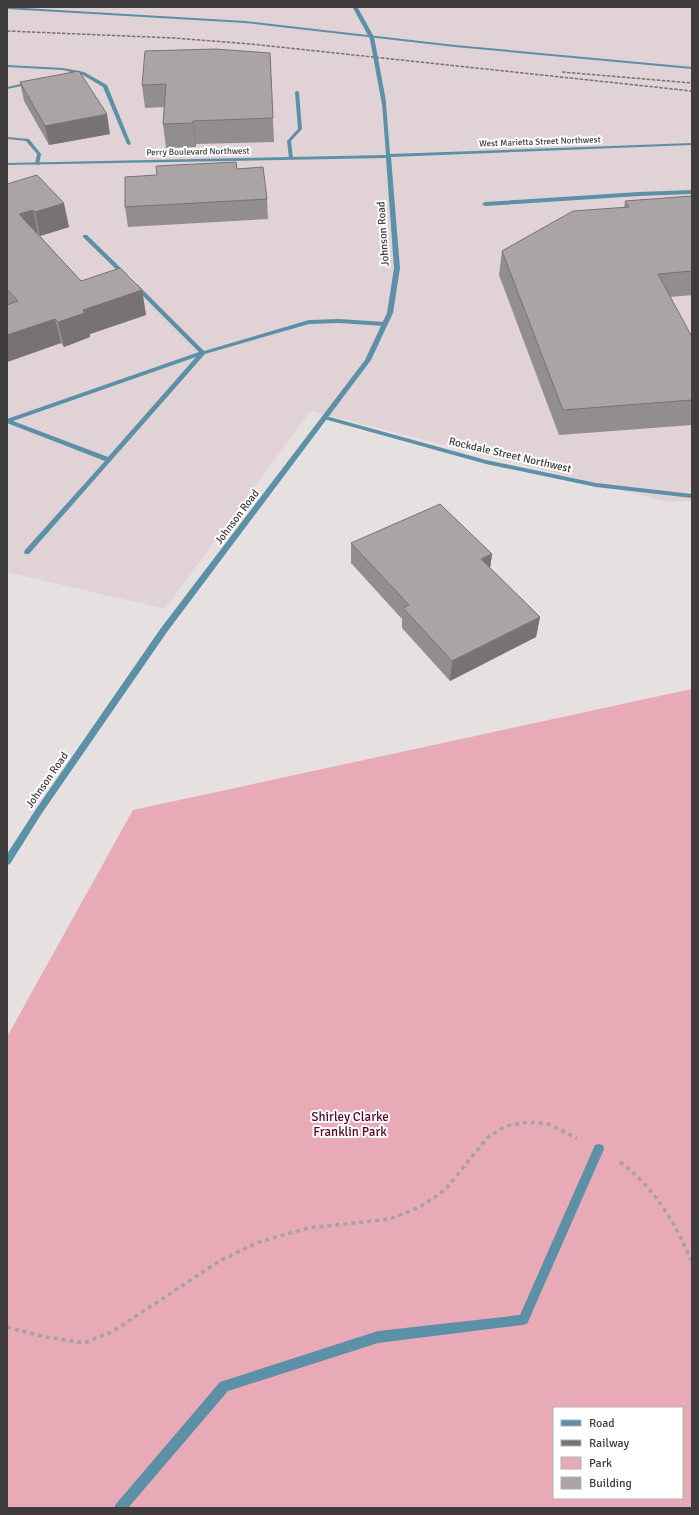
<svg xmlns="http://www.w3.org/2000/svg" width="699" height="1515" font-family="Signika,sans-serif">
  <rect width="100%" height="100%" fill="#e6e0e1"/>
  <path fill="#e1d2d5" d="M7 7H692V501L668 502 310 411 165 609 7 572Z"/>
  <path fill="#e7aab6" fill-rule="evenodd" d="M692 689V1508H7V1037L133 810ZM554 1408H682V1498H554Z"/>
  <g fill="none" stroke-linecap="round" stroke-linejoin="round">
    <g stroke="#a6a2a2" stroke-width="3.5" stroke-dasharray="4 4" stroke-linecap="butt">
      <path d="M620 1162C655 1188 675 1223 692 1262"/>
      <path d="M7 1327 46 1337 84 1343 112 1332 221 1260 259 1242 308 1228 390 1219 420 1207 445 1190 488 1137 506 1126 529 1122 548 1124 577 1138"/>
    </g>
    <g fill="#5b90a6" fill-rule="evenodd">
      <path d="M7 7 245 21 455 45 692 67V69L455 47 245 23 7 9Z"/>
      <path d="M7 65 63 68 84 72 107 85 131 144 129 145 127 144 103 87 81 74 71 76 69 75V74L75 73 63 70 7 67Z"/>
      <path d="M30 82H32V84L7 89V87Z"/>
      <path d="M297 91 299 92 302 129 291 141 293 158 291 159 289 158 287 141 298 129 295 92Z"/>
      <path d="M7 137 29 139 41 154 39 165 35 164 37 154 26 141 7 139Z"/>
      <path d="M692 190V194L639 196 485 206 482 204 485 202 639 192Z"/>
      <path d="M83 235H87L128 275V277H124L83 237Z"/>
      <path d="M133 284H137L204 351 309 320 339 319 384 322 387 324 384 326 339 323 309 324 205 354 29 554H25L24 552 25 550 105 461 7 423V419L199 352 133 286ZM196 357 108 457 13 421Z"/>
      <path d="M599 1144 603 1145 604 1149 527 1324 523 1325 378 1343 228 1391 128 1508H114L116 1504 220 1382 378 1331 520 1315 595 1145Z"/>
    </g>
    <path fill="#5b90a6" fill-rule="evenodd" d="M326 416 486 460 596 483 692 494V498L596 487 486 464 324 419 323 418Z"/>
    <path fill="#5b90a6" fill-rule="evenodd" d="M384 102 386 103 390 154 692 143V145L391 157 400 268 393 313 371 360 167 632 42 813 10 864 7 865V854L36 809 161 628 365 360 387 313 394 268 386 158 7 165V163L386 155 382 103Z"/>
    <g stroke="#767373" stroke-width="1.5" stroke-dasharray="3.5 1.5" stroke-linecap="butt">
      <path d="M7 31 174 38 251 44 692 91"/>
      <path d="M562 72 692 83"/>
    </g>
    <path stroke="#5b90a6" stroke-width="4.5" d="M355 7 372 38 384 103"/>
  </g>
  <g fill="#928d8e">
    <path d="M270 53 274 142 196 144V147L166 148 163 124 164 107 145 108 142 85Z"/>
    <path d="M20 82 110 134 49 145 24 101Z"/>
    <path d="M237 169 267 199 268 219 128 227 125 207 157 175Z"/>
    <path d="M7 184 69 227 40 236 38 234 81 281 142 290 146 315 90 334V337L64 347 61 343 7 362Z"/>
    <path d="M692 196V295L670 297 692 337V425L559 435 499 275 502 251 624 208 625 201Z"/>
    <path d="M351 543 492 554 490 568 540 617 536 637 450 681 402 628V619L351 563Z"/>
  </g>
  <g fill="#777374">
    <path d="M107 114 110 134 49 145 45 126Z"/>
    <path d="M193 121 196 144V147L193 123Z"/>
    <path d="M64 203 69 227 40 236 35 212Z"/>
    <path d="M33 210 38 234 25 238 19 214Z"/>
    <path d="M142 290 146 315 90 334V337L64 347 58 322 83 310Z"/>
    <path d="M55 319 61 343 7 362V335Z"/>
    <path d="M492 554 489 575 481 559Z"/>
    <path d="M540 617 536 637 450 681 452 661Z"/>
  </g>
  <g fill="#aaa4a5" stroke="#777374">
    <path d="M215 49 270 53 273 118 193 121V123L163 124 166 84 142 85 145 51Z"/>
    <path d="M79 71 107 114 45 126 20 82Z"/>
    <path d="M236 162 237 169 263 167 267 199 125 207V177L157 175 156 166Z"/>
    <path d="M37 175 64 203 35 212 33 210 19 214 81 281 120 268 142 290 83 310 85 313 58 322 55 319 7 335V305L18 301 7 289V184Z"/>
    <path d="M692 196V271L658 274 692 337V400L563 410 502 251 573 211 629 207 625 201Z"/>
    <path d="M440 504 492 554 481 559 540 617 452 661 403 608 409 605 351 543Z"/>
  </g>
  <g text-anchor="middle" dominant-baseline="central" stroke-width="4" stroke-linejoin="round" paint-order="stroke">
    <g font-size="9" fill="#3e3c3c" stroke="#fff">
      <text transform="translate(540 142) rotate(-2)">West Marietta Street Northwest</text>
      <text transform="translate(198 152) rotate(-1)">Perry Boulevard Northwest</text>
    </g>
    <g font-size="11" fill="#3e3c3c" stroke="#fff">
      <text transform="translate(383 234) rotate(-94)">Johnson Road</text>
      <text transform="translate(510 455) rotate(13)">Rockdale Street Northwest</text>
      <text transform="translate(237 517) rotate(-53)">Johnson Road</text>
      <text transform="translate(47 780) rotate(-55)">Johnson Road</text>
    </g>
    <g font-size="13" fill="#580325" stroke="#fff">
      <text x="350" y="1117">Shirley Clarke<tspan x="350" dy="15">Franklin Park</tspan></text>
    </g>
  </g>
  <rect width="699" height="1515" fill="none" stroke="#3e3c3c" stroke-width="16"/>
  <rect x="553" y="1407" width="130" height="92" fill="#ffffff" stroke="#b2b1b1"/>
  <rect x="561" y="1420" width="20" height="6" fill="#5b90a6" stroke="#b2b1b1"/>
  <text x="589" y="1427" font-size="12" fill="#3e3c3c">Road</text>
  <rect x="561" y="1440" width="20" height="6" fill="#767373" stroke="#b2b1b1"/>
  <text x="589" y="1447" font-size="12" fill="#3e3c3c">Railway</text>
  <rect x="561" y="1457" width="20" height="12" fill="#e7aab6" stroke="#b2b1b1"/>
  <text x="589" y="1467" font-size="12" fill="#3e3c3c">Park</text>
  <rect x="561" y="1477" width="20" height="12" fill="#aaa4a5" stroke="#b2b1b1"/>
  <text x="589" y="1487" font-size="12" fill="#3e3c3c">Building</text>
</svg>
